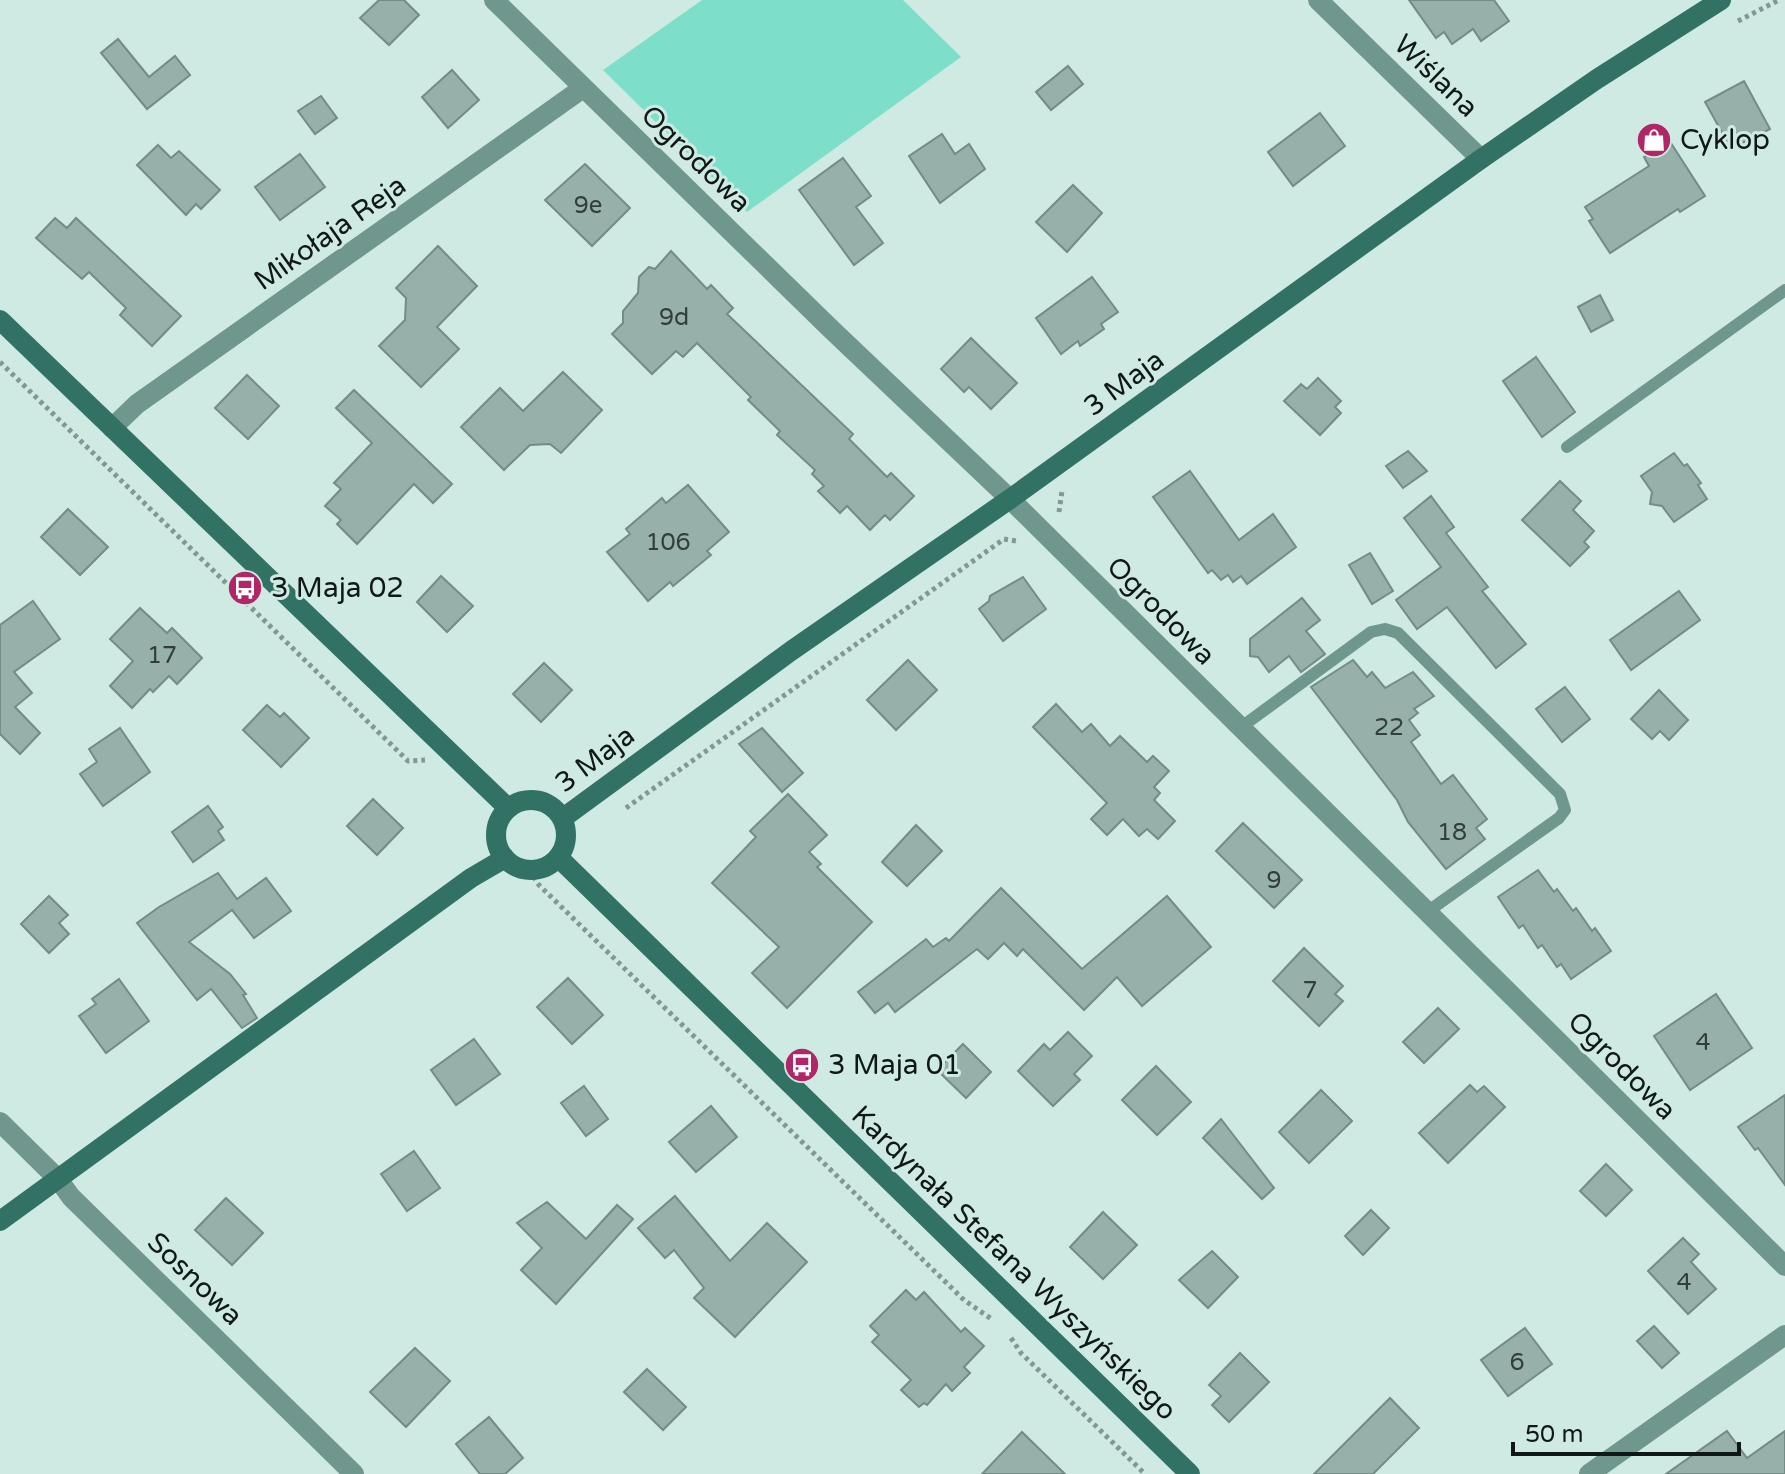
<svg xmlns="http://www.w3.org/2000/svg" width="1785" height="1474" font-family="'Varela Round',sans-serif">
  <rect width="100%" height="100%" fill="#cfeae3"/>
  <path fill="#7ddfca" d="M702 0H903L961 57 747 212 603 70Z"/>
  <g fill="#97b0aa" stroke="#738c86" stroke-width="2">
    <path d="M379 0H404L419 15 389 45 360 18Z"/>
    <path d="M1409 0H1494L1509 21 1481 41 1473 29 1452 44 1444 32 1436 38Z"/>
    <path d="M118 39 149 77 175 56 190 75 147 109 101 53Z"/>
    <path d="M1068 66 1083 84 1051 110 1036 92Z"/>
    <path d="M452 70 479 100 448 128 422 97Z"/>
    <path d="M1744 81 1770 129 1731 149 1705 102Z"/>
    <path d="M321 96 337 118 315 134 298 111Z"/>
    <path d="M1320 113 1345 146 1293 186 1268 152Z"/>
    <path d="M942 134 955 154 969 144 985 169 940 203 909 156Z"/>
    <path d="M1669 140 1705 196 1680 212 1678 209 1610 253 1589 221 1593 219 1585 207 1649 166 1644 157Z"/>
    <path d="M158 145 171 158 179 151 220 190 201 209 196 204 186 215 137 165Z"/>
    <path d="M300 154 325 187 280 220 255 187Z"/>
    <path d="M843 158 871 196 856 207 883 243 854 265 799 190Z"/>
    <path d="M585 164 630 208 592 246 545 200Z"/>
    <path d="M1073 185 1102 213 1067 252 1036 222Z"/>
    <path d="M55 218 67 228 76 218 181 316 152 346 120 315 126 308 89 272 82 279 36 238Z"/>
    <path d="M438 246 477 286 437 327 459 349 421 387 379 346 405 320 406 298 396 288Z"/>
    <path d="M671 251 707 289 711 285 733 308 727 314 853 434 849 439 887 477 891 473 914 496 890 520 885 515 870 530 847 506 840 513 818 491 824 486 812 474 815 470 777 435 780 431 748 400 751 397 697 343 683 357 676 351 652 374 612 334 623 323V311L638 293 639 277 649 267 655 269Z"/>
    <path d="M1092 277 1118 312 1101 324 1104 329 1080 346 1078 341 1061 354 1036 318Z"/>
    <path d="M1600 295 1613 320 1591 332 1578 307Z"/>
    <path d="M971 338 1017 383 991 409 969 387 964 392 941 369Z"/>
    <path d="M1536 357 1575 412 1542 437 1503 381Z"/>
    <path d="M563 372 602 410 561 453 550 444 530 445 504 470 461 427 500 388 523 411Z"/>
    <path d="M247 375 279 406 248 439 215 408Z"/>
    <path d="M1318 378 1341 401 1335 407 1341 413 1320 435 1284 401 1301 384 1307 389Z"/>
    <path d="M354 390 452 484 433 503 414 484 357 544 337 524 341 520 325 506 341 489 334 483 372 443 336 408Z"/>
    <path d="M1408 451 1427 471 1403 488 1386 466Z"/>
    <path d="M1674 453 1684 466 1687 464 1701 483 1698 485 1707 499 1674 522 1662 506 1650 504 1652 492 1641 476Z"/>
    <path d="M1190 471 1239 540 1273 514 1296 547 1247 584 1241 576 1233 582 1228 575 1221 580 1212 570 1208 573 1153 497Z"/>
    <path d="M1560 481 1581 501 1573 510 1594 531 1584 542 1589 547 1570 566 1522 520Z"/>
    <path d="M688 485 729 532 707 551 711 555 673 586 670 582 648 601 607 552 630 534 626 529 662 498 666 503Z"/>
    <path d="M1431 496 1454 527 1446 533 1488 587 1482 591 1526 644 1496 668 1447 607 1417 629 1396 600 1441 567 1404 518Z"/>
    <path d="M68 509 108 547 80 575 41 537Z"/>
    <path d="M1370 553 1393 591 1372 604 1349 565Z"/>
    <path d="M441 576 473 606 447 632 417 602Z"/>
    <path d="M1023 577 1046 609 1003 641 979 609 989 601 990 596Z"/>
    <path d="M1679 591 1700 620 1631 670 1610 640Z"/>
    <path d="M1302 598 1320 620 1306 631 1325 654 1301 672 1289 656 1269 672 1258 657 1250 656V639Z"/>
    <path d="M33 601 60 639 14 672 32 693 15 707 40 733 20 754 0 734V625Z"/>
    <path d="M140 608 167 633 172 628 202 658 177 684 169 676 153 692 150 689 132 708 110 686 133 661 110 639Z"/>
    <path d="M908 660 937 690 896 730 867 700Z"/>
    <path d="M1353 660 1367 677 1372 672 1385 688 1413 672 1434 696 1414 709 1418 713 1409 720 1420 735 1411 742 1441 784 1453 775 1487 819 1476 828 1485 839 1446 869 1408 822 1397 800 1311 687Z"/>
    <path d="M544 663 572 690 541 722 513 694Z"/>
    <path d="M1565 687 1590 719 1562 742 1536 709Z"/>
    <path d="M1659 690 1688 720 1669 740 1660 731 1652 739 1631 719Z"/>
    <path d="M1056 704 1082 732 1091 724 1110 746 1120 736 1147 762 1153 756 1169 771 1154 787 1160 793 1154 800 1175 821 1158 839 1147 829 1139 836 1123 819 1107 835 1091 819 1107 803 1033 727Z"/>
    <path d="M267 705 280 717 284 713 309 738 281 767 243 730Z"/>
    <path d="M120 728 150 772 103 806 80 774 97 762 89 749Z"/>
    <path d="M762 728 803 773 782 792 739 744Z"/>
    <path d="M788 794 827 835 809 852 821 864 817 867 872 922 787 1008 752 973 779 947 712 883 756 837 750 831Z"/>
    <path d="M373 799 403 828 377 855 347 826Z"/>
    <path d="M208 806 223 827 218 831 224 840 193 862 172 832Z"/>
    <path d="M1243 823 1302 880 1274 908 1216 851Z"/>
    <path d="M916 825 942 851 907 886 882 862Z"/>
    <path d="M1538 870 1554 892 1557 889 1573 911 1576 908 1592 931 1595 928 1611 951 1571 979 1561 964 1557 967 1542 945 1538 948 1523 925 1519 928 1498 897Z"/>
    <path d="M218 873 237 899 266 878 291 911 254 938 232 910 189 942 230 974 246 994 243 995 257 1018 242 1028 211 989 197 1000 137 923 159 907Z"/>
    <path d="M1001 888 1082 969 1167 896 1211 947 1142 1006 1117 977 1084 1010 1023 949 1017 956 1004 943 988 959 977 949 895 1012 888 1003 875 1013 858 992 926 939 933 947 946 938 949 941Z"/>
    <path d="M49 896 68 915 59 923 69 934 49 953 21 924Z"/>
    <path d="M1304 948 1343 986 1335 994 1343 1001 1319 1026 1273 981Z"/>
    <path d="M568 978 603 1015 572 1044 537 1007Z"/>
    <path d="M119 979 149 1021 106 1053 79 1016 96 1004 92 999Z"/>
    <path d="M1716 994 1752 1048 1690 1090 1654 1036Z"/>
    <path d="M1438 1008 1459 1029 1424 1063 1403 1042Z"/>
    <path d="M1068 1032 1092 1056 1074 1074 1080 1080 1053 1106 1018 1071 1044 1044 1050 1050Z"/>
    <path d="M474 1039 500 1074 456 1105 431 1070Z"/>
    <path d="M963 1044 991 1072 966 1098 937 1070Z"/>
    <path d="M1156 1066 1191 1102 1157 1135 1122 1100Z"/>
    <path d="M1470 1085 1477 1092 1484 1086 1505 1107 1448 1163 1419 1133Z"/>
    <path d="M584 1086 608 1119 586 1136 561 1103Z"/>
    <path d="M1321 1090 1352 1121 1309 1163 1279 1132Z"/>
    <path d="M1785 1095V1185L1758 1148 1755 1150 1738 1127Z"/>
    <path d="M711 1106 737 1137 696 1172 669 1142Z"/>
    <path d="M1221 1119 1274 1188 1262 1199 1203 1138Z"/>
    <path d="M414 1151 440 1188 407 1211 381 1174Z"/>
    <path d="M1606 1164 1632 1190 1606 1216 1580 1191Z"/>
    <path d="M675 1196 730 1261 767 1223 807 1262 735 1337 694 1298 704 1288 674 1250 665 1258 638 1228Z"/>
    <path d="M226 1198 263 1233 232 1265 195 1230Z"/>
    <path d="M547 1202 586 1239 617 1205 633 1219 556 1304 521 1270 542 1248 517 1223Z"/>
    <path d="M1371 1210 1389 1228 1363 1255 1345 1236Z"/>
    <path d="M1103 1212 1137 1245 1103 1279 1070 1247Z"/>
    <path d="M1683 1238 1699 1254 1691 1262 1716 1289 1688 1314 1648 1271Z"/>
    <path d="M1212 1251 1238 1277 1208 1308 1179 1280Z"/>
    <path d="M906 1290 916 1300 924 1292 961 1332 965 1328 984 1346 964 1367 970 1373 952 1391 946 1384 927 1405 924 1403 919 1407 901 1390 911 1380 872 1342 879 1335 870 1326Z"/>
    <path d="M1654 1326 1679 1353 1662 1368 1637 1341Z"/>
    <path d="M1525 1328 1552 1364 1508 1396 1481 1360Z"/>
    <path d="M415 1348 450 1381 406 1427 370 1392Z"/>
    <path d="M1240 1353 1269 1382 1229 1422 1212 1405 1221 1396 1209 1385Z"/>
    <path d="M647 1369 686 1407 663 1430 624 1392Z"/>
    <path d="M1390 1398 1419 1428 1373 1474H1314Z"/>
    <path d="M489 1417 523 1458 505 1474H480L456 1444Z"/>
    <path d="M1727 1431 1747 1458 1785 1431V1474H1666Z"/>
    <path d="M1022 1432 1065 1474H982Z"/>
  </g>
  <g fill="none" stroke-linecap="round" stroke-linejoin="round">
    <g stroke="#849893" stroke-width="5" stroke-dasharray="4 4" stroke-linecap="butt">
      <path d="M1738 21 1779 0"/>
      <path d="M0 362 408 761 425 760"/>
      <path d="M1059 512 1062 491"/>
      <path d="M626 808 1004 539 1016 541"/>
      <path d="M529 870 539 885 964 1300 993 1320"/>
      <path d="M1011 1338 1021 1353 1145 1474"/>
    </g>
    <g stroke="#6f978d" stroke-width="12">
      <path d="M1567 447 1785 290"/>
      <path d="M1240 728 1371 632 1385 629 1398 633 1560 794 1565 810 1559 818 1427 912"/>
    </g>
    <g stroke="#6f978d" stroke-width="20">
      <path d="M494 0 832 330 1010 499 1785 1266"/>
      <path d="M1318 0 1481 159"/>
      <path d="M112 428 137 404 583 88"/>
      <path d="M0 1122 58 1179 71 1197 354 1474"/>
      <path d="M1589 1474 1785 1335"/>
    </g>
    <g stroke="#317265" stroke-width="20">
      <path d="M0 320 508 808"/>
      <circle cx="531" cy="835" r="35"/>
      <path d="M563 818 791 651 1010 499 1481 159 1597 79 1721 0"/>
      <path d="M559 858 1190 1474"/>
      <path d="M0 1221 471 878 505 858"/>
    </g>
  </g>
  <defs>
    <g id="shop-disc" transform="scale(1.8)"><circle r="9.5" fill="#b02666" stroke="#cfeae3"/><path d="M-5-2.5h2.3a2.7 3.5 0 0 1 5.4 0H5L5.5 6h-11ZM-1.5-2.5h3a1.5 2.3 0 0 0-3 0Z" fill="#fff"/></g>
    <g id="bus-disc" transform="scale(1.8)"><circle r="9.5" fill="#b02666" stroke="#cfeae3"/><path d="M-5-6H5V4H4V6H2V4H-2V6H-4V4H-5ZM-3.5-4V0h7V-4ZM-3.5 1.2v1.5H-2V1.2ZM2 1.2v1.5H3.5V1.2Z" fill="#fff"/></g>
  </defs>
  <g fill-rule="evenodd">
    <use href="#shop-disc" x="1654" y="140"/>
    <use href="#bus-disc" x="245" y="588"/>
    <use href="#bus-disc" x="802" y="1065"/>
  </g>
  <g text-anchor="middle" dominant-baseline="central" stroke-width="6" stroke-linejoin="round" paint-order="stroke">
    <g font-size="24" fill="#313e3b">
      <text x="588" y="205">9e</text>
      <text x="674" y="317">9d</text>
      <text x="668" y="542">106</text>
      <text x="162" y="655">17</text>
      <text x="1389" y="727">22</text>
      <text x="1452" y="832">18</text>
      <text x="1274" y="880">9</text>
      <text x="1310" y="990">7</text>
      <text x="1703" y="1042">4</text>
      <text x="1684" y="1282">4</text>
      <text x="1517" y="1362">6</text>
    </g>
    <g font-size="28" fill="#0f1816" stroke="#cfeae3">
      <text transform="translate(1436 76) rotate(44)">Wiślana</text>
      <text transform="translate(696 159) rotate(44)">Ogrodowa</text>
      <text transform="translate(330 233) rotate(-35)">Mikołaja Reja</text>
      <text transform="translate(1124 383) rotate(-36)">3 Maja</text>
      <text transform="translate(1161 611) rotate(45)">Ogrodowa</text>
      <text transform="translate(595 759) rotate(-37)">3 Maja</text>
      <text transform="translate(1622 1066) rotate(45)">Ogrodowa</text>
      <text transform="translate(1014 1263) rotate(44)">Kardynała Stefana Wyszyńskiego</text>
      <text transform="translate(195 1279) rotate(44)">Sosnowa</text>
    </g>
    <g font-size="28" fill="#0f1816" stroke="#cfeae3" text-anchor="start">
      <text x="1680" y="140">Cyklop</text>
      <text x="271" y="588">3 Maja 02</text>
      <text x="828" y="1065">3 Maja 01</text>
    </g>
  </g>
  <path d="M1513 1442v12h226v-12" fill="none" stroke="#0f1816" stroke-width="4"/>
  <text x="1525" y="1442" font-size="24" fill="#0f1816" stroke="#cfeae3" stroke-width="6" paint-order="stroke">50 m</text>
</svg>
